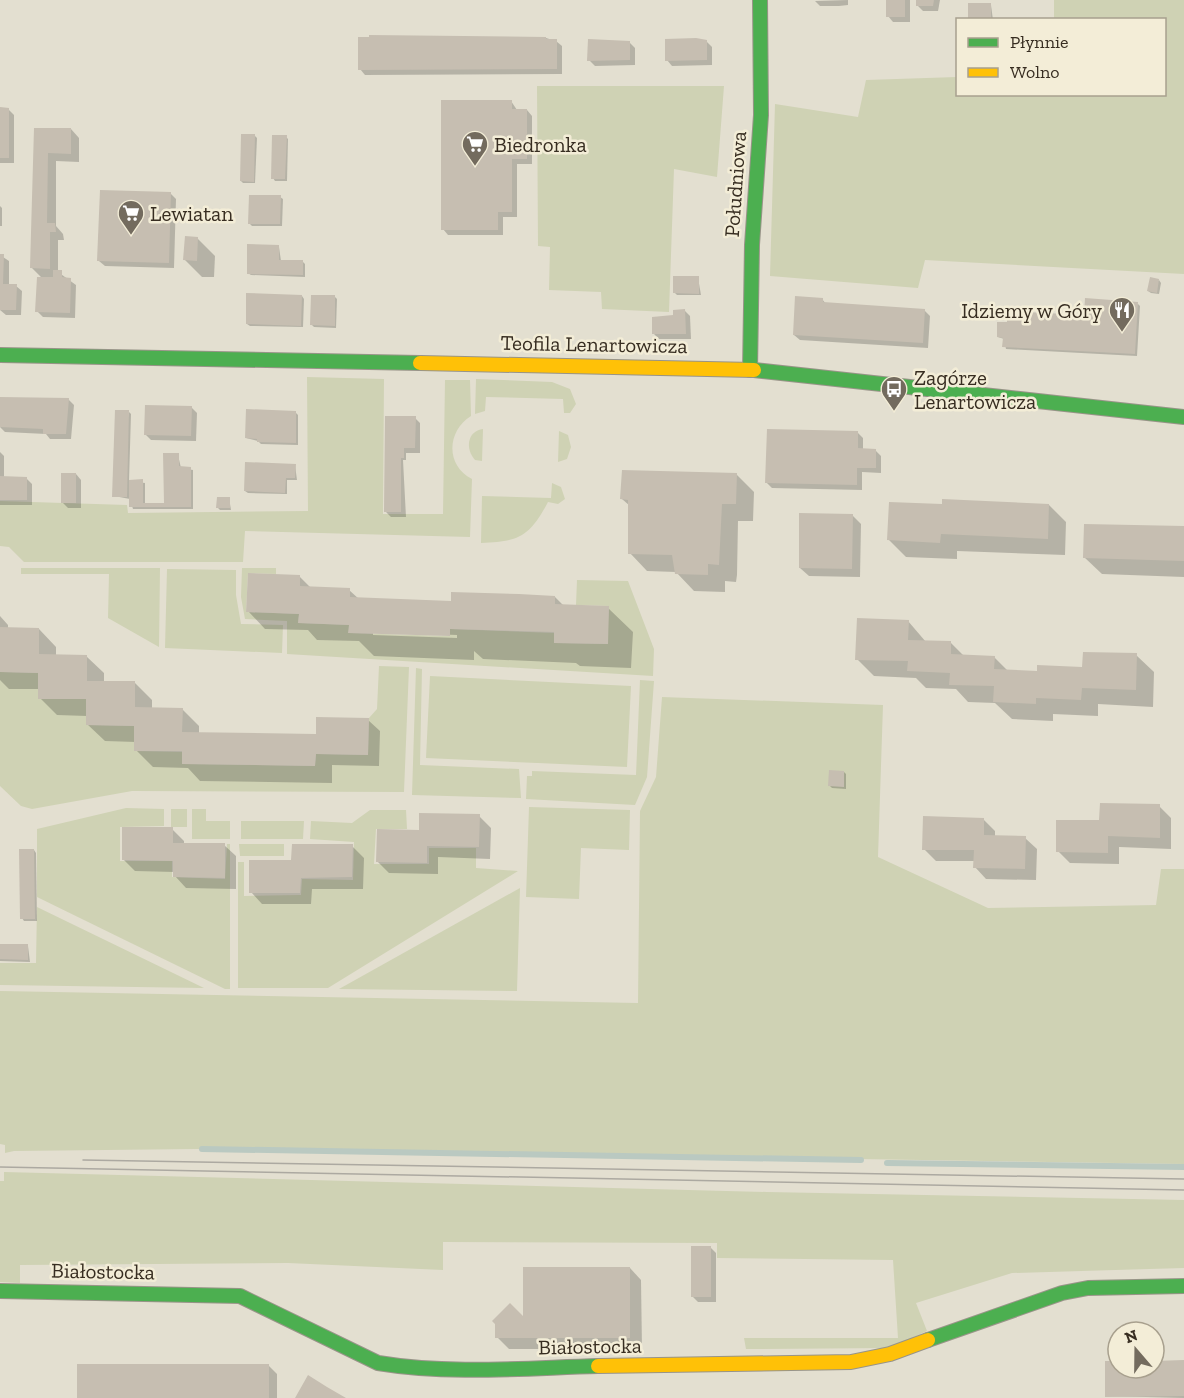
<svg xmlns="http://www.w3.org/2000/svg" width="1184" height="1398" font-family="'Zilla Slab',serif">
  <rect width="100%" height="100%" fill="#e3dfd0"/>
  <g fill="#cfd2b4">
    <path d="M1054 0H1184V274L925 260 918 288 770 276 775 104 858 117 866 80 957 77 958 94H1164V20L1054 19Z"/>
    <path d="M537 86H724L717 177 674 169 669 312 602 309 601 292 549 290 550 247 538 246Z"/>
    <path d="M307 377 384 379 383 514H443L445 380H470L471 416C447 431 445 465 472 479L470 537 245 531 243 562H24L9 547 0 546V501L127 505 128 513 308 511Z"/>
    <path d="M476 379 552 382 570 389 576 404 570 413H564L563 399 486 397 485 411 475 414Z"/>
    <path d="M483 429 482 461 475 460C465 449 467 431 483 429Z"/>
    <path d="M559 431 568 435 571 447 567 459 558 462Z"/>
    <path d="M552 483 561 487 565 499 558 504 548 502C530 536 519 542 481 543L482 496 551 498Z"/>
    <path d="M21 568H160L159 647 108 618 109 574H21Z"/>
    <path d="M242 568H276V574L248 573 246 612 299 614 298 623 349 625V633L450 636V629L554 633V643L607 644 609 606 576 605 577 580 628 581 654 649 653 676 287 654V621L245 619 241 597Z"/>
    <path d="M167 569 236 570V595L241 624 283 625 282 653 165 648Z"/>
    <path d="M379 666 409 667 404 792 132 791 32 809 21 806 0 786V672L38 673V699H86V725L134 726V751L182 752V764L315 766 316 754 368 755 369 718 377 709Z"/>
    <path d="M416 668 422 669 420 765 519 769 521 798 412 795Z"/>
    <path d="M430 676 631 686 627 767 426 758Z"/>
    <path d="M640 680 654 681 647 777 635 805 526 799 527 776H532V771L636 775Z"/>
    <path d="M662 697 883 705 878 857 988 908 1156 905 1161 869H1184V1164L197 1149 14 1151 5 1153V1145L0 1144V991L638 1003 640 811 656 777Z"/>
    <path d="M529 807 630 810 629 850 581 848 579 899 526 897Z"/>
    <path d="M126 808 164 809V826L120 827V861H172V877L225 879 227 844H230V989H225L37 897V829Z"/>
    <rect x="171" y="809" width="16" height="18"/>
    <path d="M192 809H206V821H230V839H192Z"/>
    <path d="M370 810H406L407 829H376L374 864H429V848H476V868L518 871 328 988H238V862H244V896L301 895 302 879 353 880 354 842 310 839 311 821 352 823Z"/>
    <path d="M241 821H304L303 839H241Z"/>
    <path d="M239 844H284V856H240Z"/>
    <path d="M520 888 517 991 339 989Z"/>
    <path d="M37 907 204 988 0 985V963H36Z"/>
    <path d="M4 1172 767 1192 1184 1200V1268L1012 1273 916 1303 927 1331 890 1348 746 1349 744 1338H898L893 1260 717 1258V1243L443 1242V1270L288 1263 20 1265V1283L0 1282V1181H4Z"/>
  </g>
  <g fill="#0003" fill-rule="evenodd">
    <path d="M848 0V5L839 6H820L815 1Z"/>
    <path d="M888 0H910V22H893L888 16Z"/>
    <path d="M918 0H940L938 11H923L918 6Z"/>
    <path d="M991 5 993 20H969Z"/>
    <path d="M546 38 556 41 562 46V74L365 75 360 69Z"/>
    <path d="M629 42 635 48V65L595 66 589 60Z"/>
    <path d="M707 42 712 47V65L672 66 667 60Z"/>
    <path d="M511 101 517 110H527L532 116V164H517V217H503V235H448L443 229Z"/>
    <path d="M0 109H8L14 115V163H0Z"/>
    <path d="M36 129H71L79 138V162L56 161V226L63 234 64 240H58V272L76 285 75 318 43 317 37 311 42 278 32 268Z"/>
    <path d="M254 135 257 138 255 183H243L241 181Z"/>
    <path d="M286 137 288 139 287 181H275L273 178Z"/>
    <path d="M170 193 176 199 174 268 105 266 99 261Z"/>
    <path d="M280 197 283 199 282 226H252L250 224Z"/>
    <path d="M0 206 2 208V226H0Z"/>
    <path d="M197 238 215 256 214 277H202L185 260Z"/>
    <path d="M279 247 281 261 303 262 305 264V277L251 275 248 273Z"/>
    <path d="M0 255 9 261V286H16L22 291 21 315H6L0 310Z"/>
    <path d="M698 278 701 295H677L675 293Z"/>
    <path d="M1159 280 1161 283 1159 294 1151 293 1148 291Z"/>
    <path d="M302 296 304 299 303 327 250 326 247 324Z"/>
    <path d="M335 297 337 299 336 328 314 327 312 325Z"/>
    <path d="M822 299 826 304 924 310 930 316 928 348 800 340 794 335Z"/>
    <path d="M1138 304 1140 306 1137 356 1006 349 1004 339 998 337Z"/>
    <path d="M685 311 690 316 691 339H659L654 334Z"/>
    <path d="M68 399 74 405 71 439H50L46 434 5 432 0 427Z"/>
    <path d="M191 407 197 413 196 441 151 440 145 434Z"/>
    <path d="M129 412 131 414 129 481 145 483V504H165L178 455 181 468 193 470V509H133L130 499 114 496Z"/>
    <path d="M296 413 298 415V445L261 444 258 441 246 438Z"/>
    <path d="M387 417 415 418 420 423V453H406V460H403L406 517H391L386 512Z"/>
    <path d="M858 433 863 438V450L876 451 881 456V473L862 472V490L772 488 766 482Z"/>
    <path d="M0 452 4 456V478H26L32 484V505H0Z"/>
    <path d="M295 465 297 480H287V494L248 493 245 491Z"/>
    <path d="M76 474 81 480V508H68L62 502Z"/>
    <path d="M736 474 754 492 753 521H738L737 575 736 582 725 581V592L694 591 676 572 647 571 630 553V506L622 499Z"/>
    <path d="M229 498 231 510H220L218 508Z"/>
    <path d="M1049 505 1066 522 1065 555 957 551V559L906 557 889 540Z"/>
    <path d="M852 515 861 524 860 577 809 576 800 568Z"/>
    <path d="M1184 528V577L1102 574 1084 557Z"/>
    <path d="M299 576 311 588 349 590 359 599 453 602 555 597 564 606 608 608 633 632 631 668 580 666 576 663 483 659 474 651V660L374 656 359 641 317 640 308 630 265 629 248 611ZM373 632 457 635V638L373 635Z"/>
    <path d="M0 616 8 625V629H39L56 647V656H86L104 673V682L135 683 152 700V709H182L199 726V734L317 736 368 720 380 731 379 766 332 765V783L200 781 188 768 153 767 136 750V742L105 741 87 724V716L57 715 40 698V689H9L0 680Z"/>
    <path d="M908 621 926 642 951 643 964 656 994 657 1008 671 1039 672 1084 668 1136 655 1154 672 1153 707 1098 704V716L1053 714V721L1012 719 995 703 968 702 956 689 926 688 916 678 874 676 857 659Z"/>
    <path d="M844 772 846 774V789L832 788 830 786Z"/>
    <path d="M1159 806 1171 818V849L1119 847V864L1070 863 1058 851 1100 822Z"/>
    <path d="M479 816 491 828 490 859 438 857V874L389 873 377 861 421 832Z"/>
    <path d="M983 819 995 831V837L1025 838 1037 849 1036 880 986 879 975 867V861H936L924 849Z"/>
    <path d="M172 829 184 841V845H224L236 856V889L186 888 175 876V872L135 871 123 859Z"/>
    <path d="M352 846 364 858 363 889H312L311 904H262L251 892 293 862Z"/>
    <path d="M34 850 36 853 37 921H24L22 918Z"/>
    <path d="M0 945 28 946 30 962 0 961Z"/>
    <path d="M711 1248 716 1253V1302H698L692 1296Z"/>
    <path d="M630 1268 641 1280 642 1349H509L497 1337 525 1320Z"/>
    <path d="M1184 1362V1398L1107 1396 1118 1363V1368H1154V1363Z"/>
    <path d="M268 1365 277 1374V1398H78Z"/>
  </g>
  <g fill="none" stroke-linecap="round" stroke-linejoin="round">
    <g stroke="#bac9c1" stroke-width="6">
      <path d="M202 1149 861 1160"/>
      <path d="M887 1163 1184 1167"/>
    </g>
  </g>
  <g fill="#c6beb1">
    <rect x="886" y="0" width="19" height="17"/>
    <path d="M916 0H934L933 6H916Z"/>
    <rect x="968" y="3" width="23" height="17"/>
    <path d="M369 35 546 37V39H557V69L358 70V37H369Z"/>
    <path d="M696 38 707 40V60L665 61V39Z"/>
    <path d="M588 39 630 41V60L587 61Z"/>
    <path d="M441 100H512V109H527V159H512V212H498V230H441Z"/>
    <path d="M0 107 9 108V158H0Z"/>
    <path d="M34 128H71V154L48 153 47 223H55L56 232H50V269L30 268Z"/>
    <path d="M241 134H255L254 182 240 181Z"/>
    <path d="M272 135H287L285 179H271Z"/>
    <path d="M100 190 171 192 169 263 97 261Z"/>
    <path d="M249 195H281L280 224H248Z"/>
    <path d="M185 236 198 237 197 261 183 260Z"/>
    <path d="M247 244 279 245V260H303V275L247 274Z"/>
    <path d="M0 254H4L3 284H17L16 310H0Z"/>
    <path d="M53 270H62V277L71 278 70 313 35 312 37 277H53Z"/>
    <path d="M673 276H699V294L673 293Z"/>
    <path d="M1150 277 1159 279 1157 293 1147 291Z"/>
    <path d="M246 293 302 295 301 326 246 324Z"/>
    <path d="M311 295H335V326L310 325Z"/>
    <path d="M795 296 823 298V302L925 309 923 343 793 335Z"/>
    <path d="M1085 298 1138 302 1135 354 1002 347 1003 338 997 337V322H1007V311L1084 315Z"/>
    <path d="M685 309 686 334H652V317L673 315V310Z"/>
    <path d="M0 397 69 398 66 434H43V429L0 427Z"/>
    <path d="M145 405 192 406 191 436 144 435Z"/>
    <path d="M246 409 296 411V443L257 442V439L245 438Z"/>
    <path d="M115 410H129L127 497H112Z"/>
    <path d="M385 416H416L415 448H404V458H401V512H384Z"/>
    <path d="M767 429 858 431V448L876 449V468H857V485L765 483Z"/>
    <path d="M163 453H179V466L191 467V507H129V480L143 479V503H164Z"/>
    <path d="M245 462 296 464 295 478H286L285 493 244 491Z"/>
    <path d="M622 470 737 473 736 504H722L719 565 708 564V575L675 574 672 555 628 554V500L620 499Z"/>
    <rect x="61" y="473" width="15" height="30"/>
    <path d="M0 476 27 477V500H0Z"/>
    <path d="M217 497H230V508H216Z"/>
    <path d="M942 499 1049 504 1048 539 941 534 940 543 887 540 889 502 942 504Z"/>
    <path d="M799 513 853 514 852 569 799 568Z"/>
    <path d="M1084 524 1184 526V561L1083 558Z"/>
    <path d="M248 573 300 575V586L350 588V597L451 601V592L519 594 555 596V604L609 606 608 644 554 643V632L450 629V636L348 633 349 625 298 623 299 614 246 612Z"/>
    <path d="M857 618 909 620 908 640 951 641V654L995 656 994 669 1037 671V665L1082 667 1083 652 1137 653 1136 690 1082 688 1081 700 1036 698V704L993 702 994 686 949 685 950 673 907 671 908 661 855 660Z"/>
    <path d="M0 627 39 628V654L87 655V681H135V707L183 708 182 732 316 734V717L369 718 368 755 316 754 315 766 182 764V751H134V726L86 725V699H38V673L0 672Z"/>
    <path d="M829 770 844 771V787L828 786Z"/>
    <path d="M1100 803 1160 804V838L1108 836V853L1056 852V820H1099Z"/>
    <path d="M419 813 480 814 479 847 427 846V863L376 862 377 829 419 830Z"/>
    <path d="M923 816 984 818V835L1026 836 1025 869 973 868 974 850H922Z"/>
    <path d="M122 827H173V843H225V878L173 877V861L122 860Z"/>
    <path d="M292 844H353L352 877 301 878 300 893H249V860H291Z"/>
    <path d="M19 849H34L35 919H20Z"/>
    <path d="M0 944H28V960L0 959Z"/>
    <rect x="691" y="1246" width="20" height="51"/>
    <path d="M523 1267H630V1338H495V1324L492 1321 510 1303 523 1316Z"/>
    <path d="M1184 1360V1396L1105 1397V1361H1118V1368H1154V1361Z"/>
    <rect x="77" y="1364" width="192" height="34"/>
    <path d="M308 1375 327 1387 346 1398H295Z"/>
  </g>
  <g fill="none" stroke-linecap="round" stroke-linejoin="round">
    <g stroke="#989488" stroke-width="16">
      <g id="fast">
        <path d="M0 355 420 363"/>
        <path d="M750 370 752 245 761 115 760 0"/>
        <path d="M754 370 1184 417"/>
        <path d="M0 1291 240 1296 378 1363C450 1375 525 1368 598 1366"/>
        <path d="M928 1340 1062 1293 1088 1288 1184 1286"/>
      </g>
    </g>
    <g stroke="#989488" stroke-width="16">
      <g id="slow">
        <path d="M420 363 754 370"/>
        <path d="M598 1366 851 1362 890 1354 928 1340"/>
      </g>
    </g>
    <use href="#fast" stroke="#4caf50" stroke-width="14"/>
    <use href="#slow" stroke="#ffc107" stroke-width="14"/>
    <g stroke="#aca9a1" stroke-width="1.5">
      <path d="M83 1160 1184 1179"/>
      <path d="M0 1167 1184 1190"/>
    </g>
  </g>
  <defs>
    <g id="supermarket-pin" transform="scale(1.35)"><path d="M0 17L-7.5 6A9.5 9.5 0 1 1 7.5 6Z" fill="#736b5e" stroke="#f3edd7"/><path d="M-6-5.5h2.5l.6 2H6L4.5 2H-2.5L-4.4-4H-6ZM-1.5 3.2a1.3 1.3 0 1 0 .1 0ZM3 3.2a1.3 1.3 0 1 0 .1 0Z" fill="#fff"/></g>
    <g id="restaurant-pin" transform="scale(1.35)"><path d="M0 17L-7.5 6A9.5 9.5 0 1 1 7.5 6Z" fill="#736b5e" stroke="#f3edd7"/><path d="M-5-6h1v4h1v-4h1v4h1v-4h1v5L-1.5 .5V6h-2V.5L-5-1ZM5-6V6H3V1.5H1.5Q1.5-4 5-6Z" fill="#fff"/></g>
    <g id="bus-pin" transform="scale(1.35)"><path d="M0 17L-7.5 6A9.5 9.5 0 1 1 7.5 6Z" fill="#736b5e" stroke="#f3edd7"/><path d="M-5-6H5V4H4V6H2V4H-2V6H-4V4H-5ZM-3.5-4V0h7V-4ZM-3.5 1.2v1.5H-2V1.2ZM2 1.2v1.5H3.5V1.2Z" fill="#fff"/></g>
  </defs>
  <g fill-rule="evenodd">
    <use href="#supermarket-pin" x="475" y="144"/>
    <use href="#supermarket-pin" x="131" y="213"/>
    <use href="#restaurant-pin" x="1122" y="310"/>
    <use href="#bus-pin" x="894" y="389"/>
  </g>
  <g text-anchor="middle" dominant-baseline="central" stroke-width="5" stroke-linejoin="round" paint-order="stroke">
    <g font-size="21" fill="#372d21" stroke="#f3edd7" text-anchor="start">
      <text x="494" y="144">Biedronka</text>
      <text x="150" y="213">Lewiatan</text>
      <text x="1102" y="310" text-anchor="end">Idziemy w Góry</text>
      <text x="914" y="377">Zagórze<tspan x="914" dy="24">Lenartowicza</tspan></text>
    </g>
    <g font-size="21" fill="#372d21" stroke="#f3edd7">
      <text transform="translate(735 184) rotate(-86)">Południowa</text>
      <text transform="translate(594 344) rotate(1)">Teofila Lenartowicza</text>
      <text transform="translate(103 1271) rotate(1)">Białostocka</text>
      <text transform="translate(590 1346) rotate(-1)">Białostocka</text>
    </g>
  </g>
  <rect x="956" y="18" width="210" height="78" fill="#f3edd7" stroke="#a8a08e" stroke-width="1.5"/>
  <rect x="968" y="38" width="30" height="9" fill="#4caf50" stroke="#a8a08e" stroke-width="1.5"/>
  <text x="1010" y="48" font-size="18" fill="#372d21">Płynnie</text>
  <rect x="968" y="68" width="30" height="9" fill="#ffc107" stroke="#a8a08e" stroke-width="1.5"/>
  <text x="1010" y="78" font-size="18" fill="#372d21">Wolno</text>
  <g transform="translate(1136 1350) rotate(340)"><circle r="28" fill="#f3edd7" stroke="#a8a08e" stroke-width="1.5"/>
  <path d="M0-4.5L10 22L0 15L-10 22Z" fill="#736b5e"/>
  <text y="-9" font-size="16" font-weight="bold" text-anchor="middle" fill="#372d21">N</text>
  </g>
</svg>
